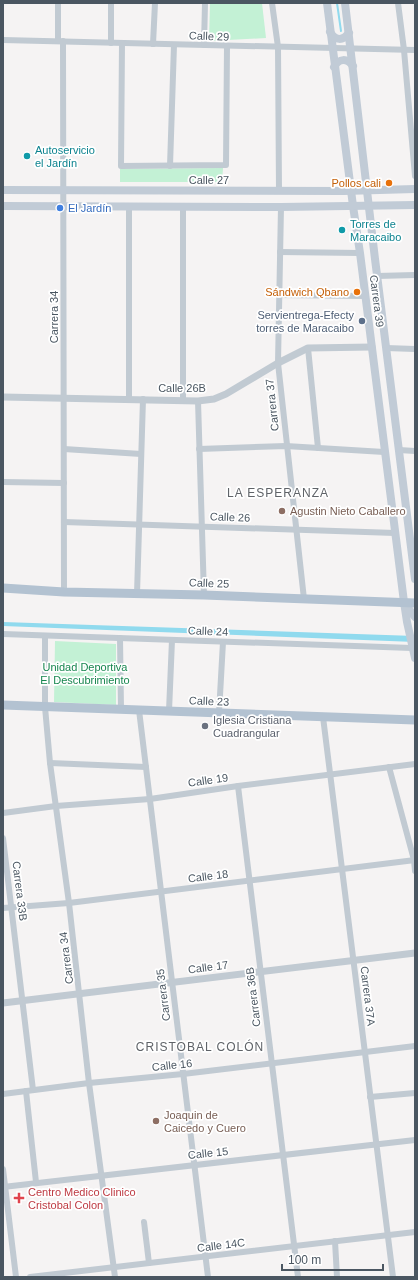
<svg xmlns="http://www.w3.org/2000/svg" width="418" height="1280" font-family="Helvetica,sans-serif">
  <rect width="100%" height="100%" fill="#f5f3f3"/>
  <g fill="#c3f1d5">
    <path d="M210 3H262L266 38 209 41Z"/>
    <path d="M223 168 222 182H120V169Z"/>
    <path d="M55 641 116 644V705L54 702Z"/>
  </g>
  <path fill="#90daee" d="M3 622 415 636V642L3 626Z"/>
  <g fill="none" stroke-linecap="round" stroke-linejoin="round">
    <path stroke="#90daee" stroke-width="2" d="M337 3 341 31"/>
    <g stroke="#c1cad2" stroke-width="6">
      <path d="M111 3V43"/>
      <path d="M272 3 278 47 279 191"/>
      <path d="M398 3 404 50 415 176"/>
      <path d="M3 40 415 50"/>
      <path d="M58 41V3"/>
      <path d="M63 41 64 592"/>
      <path d="M122 43 121 166 226 165 227 46"/>
      <path d="M153 44 155 3"/>
      <path d="M204 45 205 3"/>
      <path d="M170 166 174 45"/>
      <path d="M129 207V399"/>
      <path d="M183 207V400"/>
      <path d="M281 207 278 363 304 599"/>
      <path d="M280 252 360 253"/>
      <path d="M377 276 415 275"/>
      <path d="M279 295 365 296"/>
      <path d="M308 348 318 448"/>
      <path d="M386 348 415 349"/>
      <path d="M198 401 204 595"/>
      <path d="M64 449 141 454"/>
      <path d="M199 449 286 446 384 452"/>
      <path d="M399 450 415 451"/>
      <path d="M3 482 64 483"/>
      <path d="M64 522 395 533"/>
      <path d="M137 594 143 399"/>
      <path d="M3 634 412 648"/>
      <path d="M45 636V707L50 763 69 903 89 1083 115 1277"/>
      <path d="M120 638 121 709"/>
      <path d="M139 710 208 1277"/>
      <path d="M169 711 172 640"/>
      <path d="M219 713 223 642"/>
      <path d="M323 717 393 1277"/>
      <path d="M50 763 146 767"/>
      <path d="M389 767 414 860 415 871"/>
      <path d="M238 786 298 1277"/>
      <path d="M3 813 56 806 150 799 238 786 415 764"/>
      <path d="M3 838 33 1090"/>
      <path d="M3 908 69 903 415 860"/>
      <path d="M26 1091 36 1182"/>
      <path d="M3 1094 89 1083 183 1074 415 1046"/>
      <path d="M370 1097 415 1093"/>
      <path d="M3 1169 16 1277"/>
      <path d="M3 1187 415 1140"/>
      <path d="M144 1222 149 1263"/>
      <path d="M335 1241 337 1277"/>
      <path d="M30 1277 415 1232"/>
    </g>
    <g stroke="#c1cad2" stroke-width="7">
      <path d="M3 397 198 401 214 399 226 394 278 363 308 348 372 347"/>
      <path d="M3 1003 415 953"/>
    </g>
    <g stroke="#c1cbd6" stroke-width="8">
      <path d="M327 3 353 206 360 253 404 602 407 622 415 658"/>
      <path d="M345 3 375 259 415 579"/>
      <path d="M330 32C335 41 343 41 349 33"/>
      <path d="M334 67C339 58 347 58 353 66"/>
      <path d="M3 190 344 191 415 189"/>
      <path d="M3 206 281 207 415 205"/>
      <path d="M404 603 415 617"/>
    </g>
    <g stroke="#b3c2d1" stroke-width="9">
      <path d="M3 588 64 592 204 595 415 603"/>
      <path d="M3 705 415 720"/>
    </g>
  </g>
  <g fill="#0f9aa8" stroke="#fff" stroke-width="1.5">
    <circle cx="27" cy="156" r="4"/>
    <circle cx="342" cy="230" r="4"/>
  </g>
  <g fill="#e8710a" stroke="#fff" stroke-width="1.5">
    <circle cx="389" cy="183" r="4"/>
    <circle cx="357" cy="292" r="4"/>
  </g>
  <circle fill="#3f7fe0" stroke="#fff" stroke-width="1.5" cx="60" cy="208" r="4"/>
  <circle fill="#5c6f8a" stroke="#fff" stroke-width="1.5" cx="362" cy="321" r="4"/>
  <g fill="#8d6e63" stroke="#fff" stroke-width="1.5">
    <circle cx="282" cy="511" r="4"/>
    <circle cx="156" cy="1121" r="4"/>
  </g>
  <circle fill="#6b7280" stroke="#fff" stroke-width="1.5" cx="205" cy="726" r="4"/>
  <path fill="#e0444e" stroke="#fff" stroke-width="1.5" d="M17 1192h4v4h4v4h-4v4h-4v-4h-4v-4h4z"/>
  <g text-anchor="middle" dominant-baseline="central" stroke-width="3.5" stroke-linejoin="round" paint-order="stroke">
    <g font-size="11" fill="#4a5661" stroke="#fff">
      <text transform="translate(209 36) rotate(2)">Calle 29</text>
      <text x="209" y="180">Calle 27</text>
      <text transform="translate(377 301) rotate(83)">Carrera 39</text>
      <text transform="translate(54 317) rotate(-90)">Carrera 34</text>
      <text x="182" y="388">Calle 26B</text>
      <text transform="translate(272 405) rotate(-96)">Carrera 37</text>
      <text transform="translate(230 517) rotate(2)">Calle 26</text>
      <text transform="translate(209 583) rotate(2)">Calle 25</text>
      <text transform="translate(208 631) rotate(2)">Calle 24</text>
      <text transform="translate(209 701) rotate(2)">Calle 23</text>
      <text transform="translate(208 780) rotate(-8)">Calle 19</text>
      <text transform="translate(208 876) rotate(-7)">Calle 18</text>
      <text transform="translate(20 891) rotate(83)">Carrera 33B</text>
      <text transform="translate(66 958) rotate(-97)">Carrera 34</text>
      <text transform="translate(208 967) rotate(-7)">Calle 17</text>
      <text transform="translate(163 995) rotate(-97)">Carrera 35</text>
      <text transform="translate(368 996) rotate(83)">Carrera 37A</text>
      <text transform="translate(253 997) rotate(-97)">Carrera 36B</text>
      <text transform="translate(172 1065) rotate(-6)">Calle 16</text>
      <text transform="translate(208 1153) rotate(-6)">Calle 15</text>
      <text transform="translate(221 1245) rotate(-7)">Calle 14C</text>
    </g>
    <g font-size="11" fill="#0d838f" stroke="#fff" text-anchor="start">
      <text x="35" y="150">Autoservicio<tspan x="35" dy="13">el Jardín</tspan></text>
      <text x="350" y="224">Torres de<tspan x="350" dy="13">Maracaibo</tspan></text>
    </g>
    <g font-size="11" fill="#c56008" stroke="#fff" text-anchor="end">
      <text x="381" y="183">Pollos cali</text>
      <text x="349" y="292">Sándwich Qbano</text>
    </g>
    <g font-size="11" fill="#366cbe" stroke="#fff" text-anchor="start">
      <text x="68" y="208">El Jardín</text>
    </g>
    <g font-size="11" fill="#4e5e75" stroke="#fff" text-anchor="end">
      <text x="354" y="315">Servientrega-Efecty<tspan x="354" dy="13">torres de Maracaibo</tspan></text>
    </g>
    <g font-size="11" fill="#785e54" stroke="#fff" text-anchor="start">
      <text x="290" y="511">Agustin Nieto Caballero</text>
      <text x="164" y="1115">Joaquin de<tspan x="164" dy="13">Caicedo y Cuero</tspan></text>
    </g>
    <g font-size="11" fill="#17864f" stroke="#fff">
      <text x="85" y="667">Unidad Deportiva<tspan x="85" dy="13">El Descubrimiento</tspan></text>
    </g>
    <g font-size="11" fill="#5b616d" stroke="#fff" text-anchor="start">
      <text x="213" y="720">Iglesia Cristiana<tspan x="213" dy="13">Cuadrangular</tspan></text>
    </g>
    <g font-size="11" fill="#be3a42" stroke="#fff" text-anchor="start">
      <text x="28" y="1192">Centro Medico Clinico<tspan x="28" dy="13">Cristobal Colon</tspan></text>
    </g>
    <g font-size="12" letter-spacing="1" fill="#5f6368" stroke="#fff">
      <text x="278" y="493">LA ESPERANZA</text>
      <text x="200" y="1047">CRISTOBAL COLÓN</text>
    </g>
  </g>
  <rect width="418" height="1280" fill="none" stroke="#4a5661" stroke-width="8"/>
  <path d="M282 1264v6h101v-6" fill="none" stroke="#4a5661" stroke-width="2"/>
  <text x="288" y="1264" font-size="12" fill="#4a5661" stroke="#ffffff" stroke-width="3" paint-order="stroke">100 m</text>
</svg>
